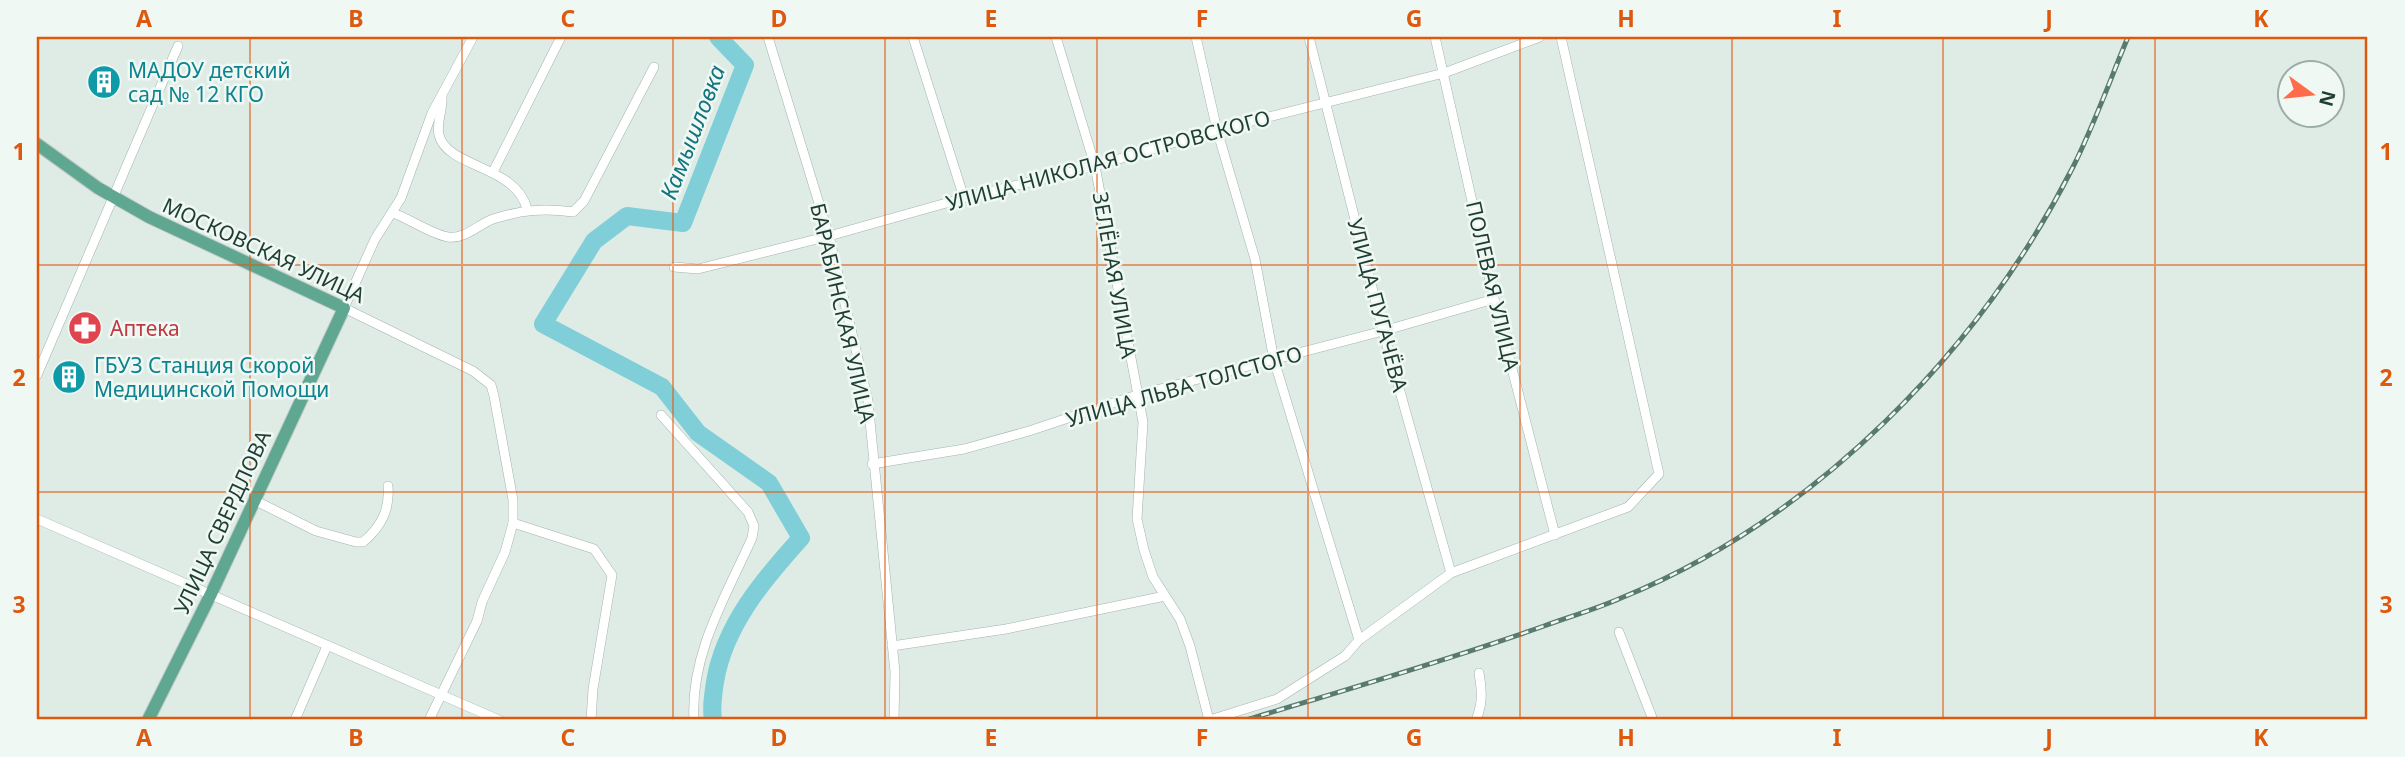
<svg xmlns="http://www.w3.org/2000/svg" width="2405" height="757" font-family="'Noto Sans',sans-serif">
  <rect width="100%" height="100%" fill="#dfece6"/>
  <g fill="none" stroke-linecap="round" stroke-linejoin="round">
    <path stroke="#80cfd8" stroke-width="18" d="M713 720C711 707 713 696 715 682 724 626 763 580 801 538L769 483 698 433 662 387 543 324 594 241 627 216 683 223 745 65 718 37"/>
    <g stroke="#a1b4ad" stroke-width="10">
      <g id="minor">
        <path d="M768 37 829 236 868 401 895 672 894 720"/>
        <path d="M913 37 964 198"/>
        <path d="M1056 37 1095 166 1143 422 1137 519 1144 550 1153 577 1180 619 1190 646 1209 720"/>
        <path d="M1196 37 1217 130 1255 259 1274 360 1359 640"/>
        <path d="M1309 37 1383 331 1451 573"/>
        <path d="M1435 37 1494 299 1555 535"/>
        <path d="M442 97C443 110 436 123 439 135 447 168 516 165 527 209"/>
        <path d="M493 172 561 37"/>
        <path d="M393 213C410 219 431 234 448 237 464 240 479 224 493 219 521 210 544 208 573 212L584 201 654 67"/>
        <path d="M674 267 698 269 829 236 964 198 1095 166 1217 130 1444 73 1540 37"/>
        <path d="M37 375 178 46"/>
        <path d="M661 415 748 512 754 526 752 538C726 596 690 654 694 720"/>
        <path d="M872 464 964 449 1029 431 1137 395 1383 331 1494 299"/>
        <path d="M254 500 316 531 356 542H363C381 527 390 510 388 486"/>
        <path d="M37 519 499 720"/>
        <path d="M513 523 594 549 612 575 593 689 591 720"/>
        <path d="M1619 632 1653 720"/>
        <path d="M892 646 1006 629 1165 596"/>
        <path d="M295 720 327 646"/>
        <path d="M429 720 477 621 482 602 505 552 513 523V500L494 396 491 385 473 371 344 308 375 239 401 198 432 113 473 37"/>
        <path d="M1210 720 1277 699 1345 656 1359 640 1451 573 1628 507 1659 474 1561 37"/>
        <path d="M1476 720C1483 703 1482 691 1479 673"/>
      </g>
    </g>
    <g stroke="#c0c9c6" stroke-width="14">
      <path id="major" d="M37 144 98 188 149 217 344 308 211 594 148 720"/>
    </g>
    <use href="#minor" stroke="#fff" stroke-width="9"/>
    <use href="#major" stroke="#5fa790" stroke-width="12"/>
    <g stroke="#587a6f" stroke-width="5">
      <path id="rail" d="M1246 720C1345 690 1445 661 1544 626 1569 617 1596 609 1621 598 1815 519 1979 352 2073 167 2094 125 2110 80 2128 37"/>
    </g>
    <use href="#rail" stroke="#f0f8f4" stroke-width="2.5" stroke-dasharray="8" stroke-linecap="butt"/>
  </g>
  <path fill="none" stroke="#de580e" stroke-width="2" stroke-opacity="0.55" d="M250 37V720M462 37V720M673 37V720M885 37V720M1097 37V720M1308 37V720M1520 37V720M1732 37V720M1943 37V720M2155 37V720M37 265H2368M37 492H2368"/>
  <defs>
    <g id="building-disc" transform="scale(1.75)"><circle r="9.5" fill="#0f9aa8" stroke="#f0f8f4"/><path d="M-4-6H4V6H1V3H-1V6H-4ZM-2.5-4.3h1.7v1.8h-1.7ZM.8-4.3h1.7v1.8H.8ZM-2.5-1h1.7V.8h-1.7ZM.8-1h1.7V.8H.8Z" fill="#fff"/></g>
    <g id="pharmacy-disc" transform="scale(1.75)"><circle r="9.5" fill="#e0444e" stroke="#f0f8f4"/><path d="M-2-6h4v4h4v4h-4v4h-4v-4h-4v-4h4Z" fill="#fff"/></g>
  </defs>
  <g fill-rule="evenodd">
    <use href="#building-disc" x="104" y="82"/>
    <use href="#pharmacy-disc" x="85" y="328"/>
    <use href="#building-disc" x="69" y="377"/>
  </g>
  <g text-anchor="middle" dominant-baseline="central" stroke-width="5" stroke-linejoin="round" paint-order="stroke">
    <g font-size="21" fill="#0d838f" stroke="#f0f8f4" text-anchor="start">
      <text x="128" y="70">МАДОУ детский<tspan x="128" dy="24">сад № 12 КГО</tspan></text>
      <text x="94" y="365">ГБУЗ Станция Скорой<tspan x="94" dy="24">Медицинской Помощи</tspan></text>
    </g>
    <g font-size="21" fill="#1e3e34" stroke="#f0f8f4">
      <text transform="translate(1108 160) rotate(-15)">УЛИЦА НИКОЛАЯ ОСТРОВСКОГО</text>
      <text transform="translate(264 250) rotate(25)">МОСКОВСКАЯ УЛИЦА</text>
      <text transform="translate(1115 275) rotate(80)">ЗЕЛЁНАЯ УЛИЦА</text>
      <text transform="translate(1493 286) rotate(77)">ПОЛЕВАЯ УЛИЦА</text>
      <text transform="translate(1378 305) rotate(75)">УЛИЦА ПУГАЧЁВА</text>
      <text transform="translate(843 313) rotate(77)">БАРАБИНСКАЯ УЛИЦА</text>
      <text transform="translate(1184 386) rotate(-16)">УЛИЦА ЛЬВА ТОЛСТОГО</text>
      <text transform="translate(222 522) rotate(-65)">УЛИЦА СВЕРДЛОВА</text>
    </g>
    <g font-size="21" fill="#be3a42" stroke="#f0f8f4" text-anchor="start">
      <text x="110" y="328">Аптека</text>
    </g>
    <g font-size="23" font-style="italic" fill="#127480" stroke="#f0f8f4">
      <text transform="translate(692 132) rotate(-69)">Камышловка</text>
    </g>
  </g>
  <rect width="2405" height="757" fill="none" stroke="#f0f8f4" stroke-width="77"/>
  <g transform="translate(2311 94) rotate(105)"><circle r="33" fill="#f0f8f4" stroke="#9caea7" stroke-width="2"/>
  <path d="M0-5L12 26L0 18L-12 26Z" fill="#ff6c4a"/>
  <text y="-10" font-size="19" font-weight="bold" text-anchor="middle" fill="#1e3e34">N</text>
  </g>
  <rect x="38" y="38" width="2328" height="680" fill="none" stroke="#de580e" stroke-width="2.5"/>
  <g font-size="23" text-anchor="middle" font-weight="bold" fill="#de580e">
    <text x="144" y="27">A</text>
    <text x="356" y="27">B</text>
    <text x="568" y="27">C</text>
    <text x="779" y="27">D</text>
    <text x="991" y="27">E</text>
    <text x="1202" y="27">F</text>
    <text x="1414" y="27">G</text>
    <text x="1626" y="27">H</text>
    <text x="1837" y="27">I</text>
    <text x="2049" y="27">J</text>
    <text x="2261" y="27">K</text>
    <text x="19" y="160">1</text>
    <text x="2386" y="160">1</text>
    <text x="19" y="386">2</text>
    <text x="2386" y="386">2</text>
    <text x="19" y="613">3</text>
    <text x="2386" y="613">3</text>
    <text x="144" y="746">A</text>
    <text x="356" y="746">B</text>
    <text x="568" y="746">C</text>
    <text x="779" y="746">D</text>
    <text x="991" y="746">E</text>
    <text x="1202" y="746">F</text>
    <text x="1414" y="746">G</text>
    <text x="1626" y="746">H</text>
    <text x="1837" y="746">I</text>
    <text x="2049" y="746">J</text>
    <text x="2261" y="746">K</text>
  </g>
</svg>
